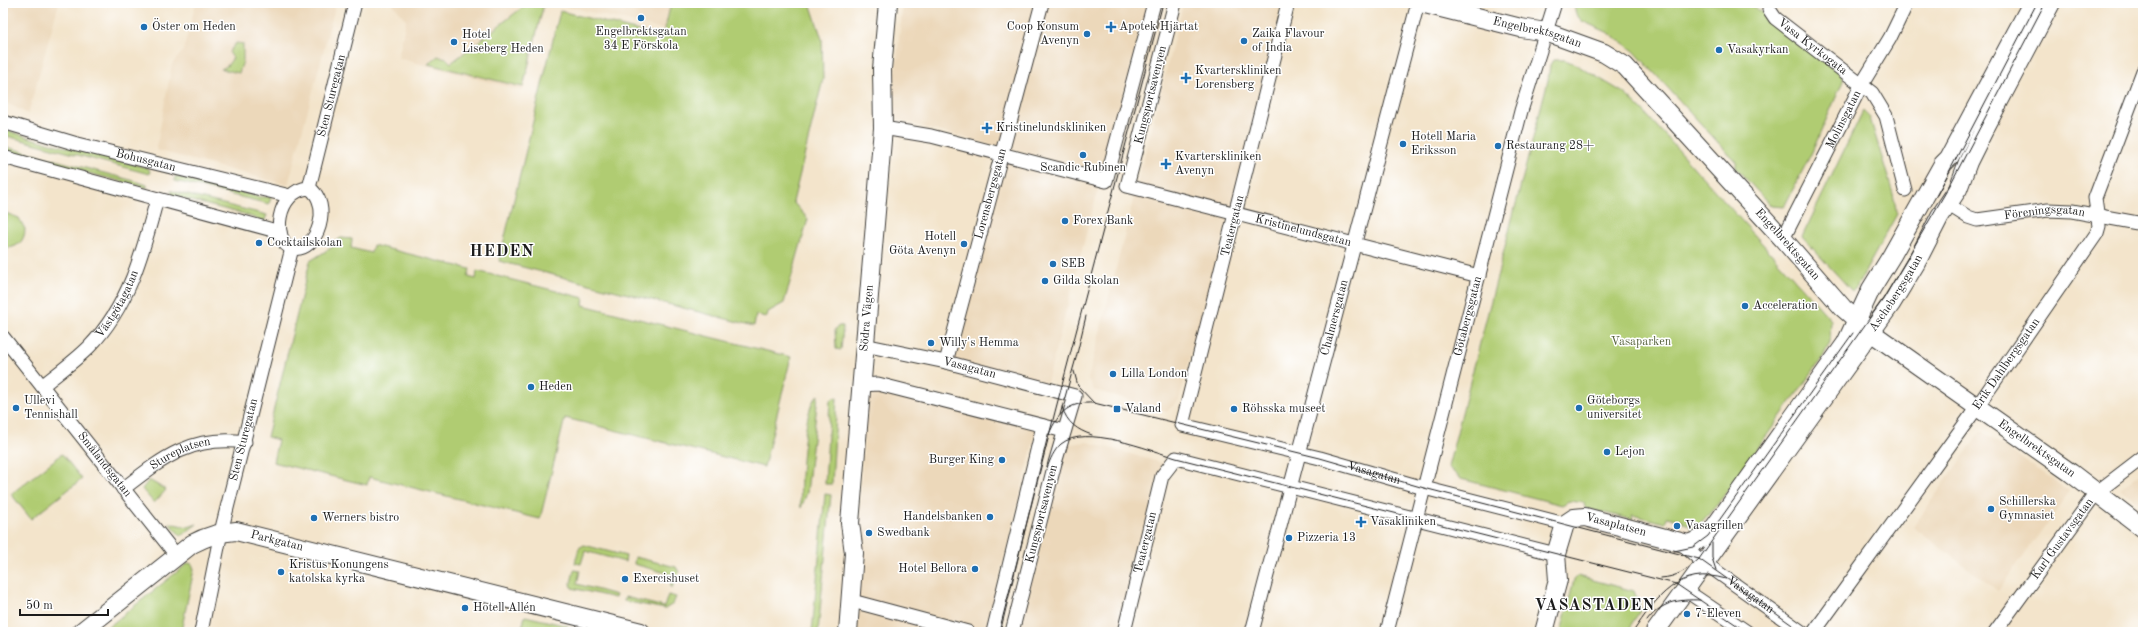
<svg xmlns="http://www.w3.org/2000/svg" width="2146" height="635" font-family="'Old Standard TT',serif">
  <rect width="100%" height="100%" fill="#fff"/>
  <filter id="ink" filterUnits="userSpaceOnUse"><feTurbulence type="fractalNoise" baseFrequency=".025" numOctaves="2"/><feDisplacementMap in="SourceGraphic" scale="8" xChannelSelector="R" yChannelSelector="G"/><feConvolveMatrix kernelMatrix="1 2 1 2 8 2 1 2 1" color-interpolation-filters="sRGB"/></filter>
  <filter id="wash" filterUnits="userSpaceOnUse"><feTurbulence type="fractalNoise" baseFrequency=".012" numOctaves="4" result="noise"/><feDisplacementMap in="SourceGraphic" scale="16" xChannelSelector="R" yChannelSelector="G"/><feGaussianBlur stdDeviation="0.9" result="paint"/><feColorMatrix in="noise" values="0 0 0 0 0 0 0 0 0 0 0 0 0 0 0 0 0 1.4 0 .05"/><feComposite in="paint" operator="in"/></filter>
  <g filter="url(#wash)">
    <rect width="100%" height="100%" fill="#f3e4cb"/>
    <g fill="#ecd8ba">
      <path d="M3 3H59L28 114 3 101Z"/>
      <path d="M196 3H336L288 185 156 150 172 64 183 51Z"/>
      <path d="M392 3H545L523 91 398 58 406 20Z"/>
      <path d="M566 3H671L665 30 565 6Z"/>
      <path d="M903 3H1147L1047 383 953 361 1007 149 890 118Z"/>
      <path d="M1183 3H1283L1232 207 1179 400 1167 411 1094 390 1088 379Z"/>
      <path d="M867 392 954 405 1037 428 985 632H851Z"/>
      <path d="M1981 431 2070 491 1998 591 1913 527Z"/>
      <path d="M1088 442 1162 463 1121 632H1018L1068 444Z"/>
      <path d="M2143 471V505L2120 489Z"/>
    </g>
    <g fill="#b0cc72" stroke="#667447">
      <path d="M528 3H544L523 87 428 64 438 56 443 58 445 57 451 63Z"/>
      <path d="M671 3H810L822 39 823 79 793 202 808 219 784 303 768 312 767 317 756 315 754 326 499 261 560 11 663 37Z"/>
      <path d="M1573 3H1746L1759 10 1843 75V81L1812 152 1784 207 1771 206 1736 168V162L1634 51 1609 33 1582 21 1576 14Z"/>
      <path d="M236 43 243 44V61L239 73 221 69 227 66 233 58 229 52Z"/>
      <path d="M1553 60H1565L1575 64 1624 93 1644 112 1831 320 1830 342 1823 357 1717 505 1694 530 1690 529 1691 526 1682 522 1683 520 1667 517 1665 523 1632 515 1634 520 1585 508 1584 503 1569 501 1562 505 1461 479 1448 467 1548 80 1550 65Z"/>
      <path d="M1863 111 1870 118 1893 194 1897 214 1856 288 1852 291 1802 237Z"/>
      <path d="M3 129 34 139 148 168 150 171 149 174 3 135Z"/>
      <path d="M3 146 138 182 147 185V188L3 151Z"/>
      <path d="M175 176 259 197H271L269 204 175 181Z"/>
      <path d="M171 191H172L267 215 264 222 244 214 172 196Z"/>
      <path d="M3 212 19 218 25 229C25 242 16 249 3 248Z"/>
      <path d="M341 238 352 239 351 248 371 253 373 245 470 269 468 277 476 279 477 271 584 298 583 305 791 357 764 467 565 418 540 519 369 477 367 485 273 462 278 440 267 437 310 261 334 246 330 245Z"/>
      <path d="M839 326H843L841 350 836 349 835 329Z"/>
      <path d="M818 395 807 493 801 508C799 491 803 403 818 395Z"/>
      <path d="M833 398H837L832 484H825L830 401Z"/>
      <path d="M62 454 82 479 31 519 11 494Z"/>
      <path d="M149 480 166 490 154 503 142 489Z"/>
      <path d="M825 494 831 495 818 632H812Z"/>
      <path d="M169 523 188 527 197 524 181 536Z"/>
      <path d="M584 545 626 556 625 562 585 551 581 564 575 563 579 548Z"/>
      <path d="M635 557 676 567 679 572 672 587H670L673 575 634 564Z"/>
      <path d="M188 563 192 564 194 569 181 632H102Z"/>
      <path d="M574 570 580 571 577 584 616 595 615 598 572 588 571 583Z"/>
      <path d="M1578 576 1634 591 1641 610 1626 632H1561L1574 580Z"/>
      <path d="M668 595 676 597 673 604 665 609 624 601 625 597 664 607Z"/>
      <path d="M525 616 568 626 567 632H521Z"/>
    </g>
  </g>
  <g filter="url(#ink)">
    <g fill="none" stroke-linecap="round" stroke-linejoin="round">
      <g stroke="#3c3a36" stroke-width="15">
        <g id="street">
          <path id="s1" d="M1175 3 1127 186 1479 276"/>
          <path id="s2" d="M1288 3 1182 425 1320 458 1424 488 1565 524"/>
          <path id="s3" d="M1769 9 1775 18 1872 93 1886 116 1905 190"/>
          <path id="s4" d="M3 122 77 144 290 196"/>
          <path d="M883 128 931 136 1106 181 1154 3"/>
          <path d="M3 157 280 232"/>
          <path id="s5" d="M309 188 355 3"/>
          <path d="M309 188C333 203 318 254 292 248 271 242 276 190 309 188Z"/>
          <path id="s6" d="M1949 205 1968 217 1977 220 2048 210 2072 211 2143 224"/>
          <path id="s7" d="M1783 239 1862 84 1890 38 1907 3"/>
          <path id="s8" d="M3 337 176 555"/>
          <path id="s9" d="M864 345 946 362 1075 396 1055 463 1012 632"/>
          <path id="s10" d="M946 362 1042 3"/>
          <path d="M862 385 878 384 1064 431"/>
          <path id="s11" d="M42 386C58 373 75 361 89 347 129 306 143 252 157 199"/>
          <path id="s12" d="M123 489C163 458 191 435 245 442"/>
          <path d="M1680 542 1699 559 1802 632"/>
          <path d="M1685 590 1747 632"/>
          <path d="M852 601 968 632"/>
          <path id="s13" d="M201 632 221 532 292 248"/>
          <path d="M993 632 1043 426"/>
          <path id="s14" d="M1124 632 1162 476 1176 458 1556 554"/>
          <path id="s15" d="M1252 632 1418 3"/>
          <path id="s16" d="M1387 632 1521 111 1555 3"/>
          <path id="s17" d="M1814 632 1970 417 2097 233 2099 226 2095 198 2143 71"/>
          <path id="s18" d="M1995 632 2096 493 2143 457"/>
        </g>
      </g>
      <g stroke="#3c3a36" stroke-width="20">
        <g id="secondary">
          <path id="s19" d="M1421 3 1521 28 1546 32 1604 53 1625 66 1783 239 1843 308 1872 333 2071 473 2143 528"/>
          <path id="s20" d="M81 632 192 544C207 536 220 532 236 531L641 632"/>
          <path id="s21" d="M848 632 854 553 850 523 883 128 882 69 888 3"/>
          <path id="s22" d="M1544 632 1558 580 1556 554 1565 524 1574 518 1585 517 1688 544 1708 536 1846 343 1871 289 1892 255 1943 164 1949 158 2032 3"/>
          <path id="s23" d="M1655 632 1891 304 1916 263 1940 216 1958 189 1968 162 1986 126 2051 3"/>
        </g>
      </g>
      <use href="#street" stroke="#fff" stroke-width="13"/>
      <use href="#secondary" stroke="#fff" stroke-width="18"/>
      <g stroke="#1c1c1c" stroke-width="1">
        <path d="M1937 195 2037 3"/>
        <path d="M1074 371 1078 386 1094 403"/>
        <path d="M1062 407C1067 423 1077 430 1092 435"/>
        <path d="M1060 415 1076 358 1086 316"/>
        <path id="s24" d="M1049 434C1059 411 1070 402 1094 403L1320 458 1424 488 1699 559 1802 632"/>
        <path d="M1047 468C1050 460 1054 450 1061 444 1085 424 1149 450 1176 458L1676 584 1747 632"/>
        <path d="M1712 543V558L1716 570"/>
        <path d="M1674 551 1693 547 1708 536 1853 333"/>
        <path d="M1661 578C1677 577 1687 570 1699 559L1884 298 1950 185 2045 3"/>
        <path d="M1647 621C1661 602 1678 599 1700 600"/>
        <path d="M999 632 1056 408 1163 3"/>
        <path d="M1633 632C1656 598 1679 565 1726 579"/>
      </g>
    </g>
  </g>
  <g fill="#1f6fb2" stroke="#fff" stroke-width="1.5">
    <circle cx="641" cy="18" r="4"/>
    <circle cx="144" cy="27" r="4"/>
    <path d="M1109 21h4v4h4v4h-4v4h-4v-4h-4v-4h4z"/>
    <circle cx="1087" cy="34" r="4"/>
    <circle cx="1244" cy="41" r="4"/>
    <circle cx="454" cy="42" r="4"/>
    <circle cx="1719" cy="50" r="4"/>
    <path d="M1184 72h4v4h4v4h-4v4h-4v-4h-4v-4h4z"/>
    <path d="M985 122h4v4h4v4h-4v4h-4v-4h-4v-4h4z"/>
    <circle cx="1403" cy="144" r="4"/>
    <circle cx="1498" cy="146" r="4"/>
    <circle cx="1083" cy="155" r="4"/>
    <path d="M1164 158h4v4h4v4h-4v4h-4v-4h-4v-4h4z"/>
    <circle cx="1065" cy="221" r="4"/>
    <circle cx="259" cy="243" r="4"/>
    <circle cx="964" cy="244" r="4"/>
    <circle cx="1053" cy="264" r="4"/>
    <circle cx="1045" cy="281" r="4"/>
    <circle cx="1745" cy="306" r="4"/>
    <circle cx="931" cy="343" r="4"/>
    <circle cx="1113" cy="374" r="4"/>
    <circle cx="531" cy="387" r="4"/>
    <circle cx="16" cy="408" r="4"/>
    <circle cx="1579" cy="408" r="4"/>
    <rect x="1113" y="405" width="8" height="8" rx="2"/>
    <circle cx="1234" cy="409" r="4"/>
    <circle cx="1607" cy="452" r="4"/>
    <circle cx="1002" cy="460" r="4"/>
    <circle cx="1991" cy="509" r="4"/>
    <circle cx="990" cy="517" r="4"/>
    <circle cx="314" cy="518" r="4"/>
    <path d="M1359 516h4v4h4v4h-4v4h-4v-4h-4v-4h4z"/>
    <circle cx="1677" cy="526" r="4"/>
    <circle cx="869" cy="533" r="4"/>
    <circle cx="1289" cy="538" r="4"/>
    <circle cx="975" cy="569" r="4"/>
    <circle cx="281" cy="572" r="4"/>
    <circle cx="625" cy="579" r="4"/>
    <circle cx="465" cy="608" r="4"/>
    <circle cx="1687" cy="614" r="4"/>
  </g>
  <g text-anchor="middle" dominant-baseline="central" stroke-width="3" stroke-linejoin="round" paint-order="stroke">
    <g font-size="12" fill="#1c1c1c" stroke="#fff" text-anchor="start">
      <text x="152" y="27">Öster om Heden</text>
      <text x="1079" y="27" text-anchor="end">Coop Konsum<tspan x="1079" dy="14">Avenyn</tspan></text>
      <text x="1119" y="27">Apotek Hjärtat</text>
      <text x="641" y="32" text-anchor="middle">Engelbrektsgatan<tspan x="641" dy="14">34 E Förskola</tspan></text>
      <text x="1252" y="34">Zaika Flavour<tspan x="1252" dy="14">of India</tspan></text>
      <text x="462" y="35">Hotel<tspan x="462" dy="14">Liseberg Heden</tspan></text>
      <text x="1727" y="50">Vasakyrkan</text>
      <text x="1195" y="71">Kvarterskliniken<tspan x="1195" dy="14">Lorensberg</tspan></text>
      <text x="996" y="128">Kristinelundskliniken</text>
      <text x="1411" y="137">Hotell Maria<tspan x="1411" dy="14">Eriksson</tspan></text>
      <text x="1506" y="146">Restaurang 28+</text>
      <text x="1175" y="157">Kvarterskliniken<tspan x="1175" dy="14">Avenyn</tspan></text>
      <text x="1083" y="168" text-anchor="middle">Scandic Rubinen</text>
      <text x="1073" y="221">Forex Bank</text>
      <text x="956" y="237" text-anchor="end">Hotell<tspan x="956" dy="14">Göta Avenyn</tspan></text>
      <text x="267" y="243">Cocktailskolan</text>
      <text x="1061" y="264">SEB</text>
      <text x="1053" y="281">Gilda Skolan</text>
      <text x="1753" y="306">Acceleration</text>
      <text x="939" y="343">Willy's Hemma</text>
      <text x="1121" y="374">Lilla London</text>
      <text x="539" y="387">Heden</text>
      <text x="24" y="401">Ullevi<tspan x="24" dy="14">Tennishall</tspan></text>
      <text x="1587" y="401">Göteborgs<tspan x="1587" dy="14">universitet</tspan></text>
      <text x="1125" y="409">Valand</text>
      <text x="1242" y="409">Röhsska museet</text>
      <text x="1615" y="452">Lejon</text>
      <text x="994" y="460" text-anchor="end">Burger King</text>
      <text x="1999" y="502">Schillerska<tspan x="1999" dy="14">Gymnasiet</tspan></text>
      <text x="982" y="517" text-anchor="end">Handelsbanken</text>
      <text x="322" y="518">Werners bistro</text>
      <text x="1370" y="522">Vasakliniken</text>
      <text x="1685" y="526">Vasagrillen</text>
      <text x="877" y="533">Swedbank</text>
      <text x="1297" y="538">Pizzeria 13</text>
      <text x="289" y="565">Kristus Konungens<tspan x="289" dy="14">katolska kyrka</tspan></text>
      <text x="967" y="569" text-anchor="end">Hotel Bellora</text>
      <text x="633" y="579">Exercishuset</text>
      <text x="473" y="608">Hotell Allén</text>
      <text x="1695" y="614">7-Eleven</text>
    </g>
    <g font-size="12" fill="#1c1c1c" stroke="#fff">
      <text stroke="none"><textPath href="#s19" startOffset="120">Engelbrektsgatan</textPath></text>
      <text stroke="none"><textPath href="#s3" startOffset="58">Vasa Kyrkogata</textPath></text>
      <text transform="translate(1151 95) rotate(-76)">Kungsportsavenyen</text>
      <text stroke="none"><textPath href="#s5" startOffset="95">Sten Sturegatan</textPath></text>
      <text stroke="none"><textPath href="#s7" startOffset="134">Molinsgatan</textPath></text>
      <text stroke="none"><textPath href="#s4" startOffset="148">Bohusgatan</textPath></text>
      <text stroke="none"><textPath href="#s10" startOffset="174">Lorensbergsgatan</textPath></text>
      <text stroke="none"><textPath href="#s6" startOffset="100">Föreningsgatan</textPath></text>
      <text transform="translate(1233 226) rotate(-76)">Teatergatan</text>
      <text stroke="none"><textPath href="#s1" startOffset="371">Kristinelundsgatan</textPath></text>
      <text stroke="none"><textPath href="#s19" startOffset="456">Engelbrektsgatan</textPath></text>
      <text stroke="none"><textPath href="#s23" startOffset="416">Aschebergsgatan</textPath></text>
      <text stroke="none"><textPath href="#s11" startOffset="113">Västgötagatan</textPath></text>
      <text stroke="none"><textPath href="#s16" startOffset="326">Götabergsgatan</textPath></text>
      <text stroke="none"><textPath href="#s21" startOffset="315">Södra Vägen</textPath></text>
      <text stroke="none"><textPath href="#s15" startOffset="325">Chalmersgatan</textPath></text>
      <text stroke="none"><textPath href="#s17" startOffset="330">Erik Dahlbergsgatan</textPath></text>
      <text stroke="none"><textPath href="#s9" startOffset="108">Vasagatan</textPath></text>
      <text stroke="none"><textPath href="#s13" startOffset="197">Sten Sturegatan</textPath></text>
      <text stroke="none"><textPath href="#s19" startOffset="780">Engelbrektsgatan</textPath></text>
      <text stroke="none"><textPath href="#s12" startOffset="68">Stureplatsen</textPath></text>
      <text stroke="none"><textPath href="#s8" startOffset="163">Smålandsgatan</textPath></text>
      <text stroke="none"><textPath href="#s2" startOffset="633">Vasagatan</textPath></text>
      <text transform="translate(1042 514) rotate(-76)">Kungsportsavenyen</text>
      <text stroke="none"><textPath href="#s22" startOffset="165">Vasaplatsen</textPath></text>
      <text stroke="none"><textPath href="#s18" startOffset="115">Karl Gustavsgatan</textPath></text>
      <text stroke="none"><textPath href="#s20" startOffset="230">Parkgatan</textPath></text>
      <text stroke="none"><textPath href="#s14" startOffset="92">Teatergatan</textPath></text>
      <text stroke="none"><textPath href="#s24" startOffset="747">Vasagatan</textPath></text>
    </g>
    <g font-size="12" fill="#57623e" stroke="#fff">
      <text x="1641" y="342">Vasaparken</text>
    </g>
    <g font-size="16" font-weight="bold" letter-spacing="1" fill="#1c1c1c" stroke="#fff">
      <text x="502" y="252">HEDEN</text>
      <text x="1595" y="606">VASASTADEN</text>
    </g>
  </g>
  <rect width="2146" height="635" fill="none" stroke="#fff" stroke-width="16"/>
  <path d="M20 609v6h88v-6" fill="none" stroke="#1c1c1c" stroke-width="2"/>
  <text x="26" y="609" font-size="12" fill="#1c1c1c" stroke="#ffffff" stroke-width="3" paint-order="stroke">50 m</text>
</svg>
